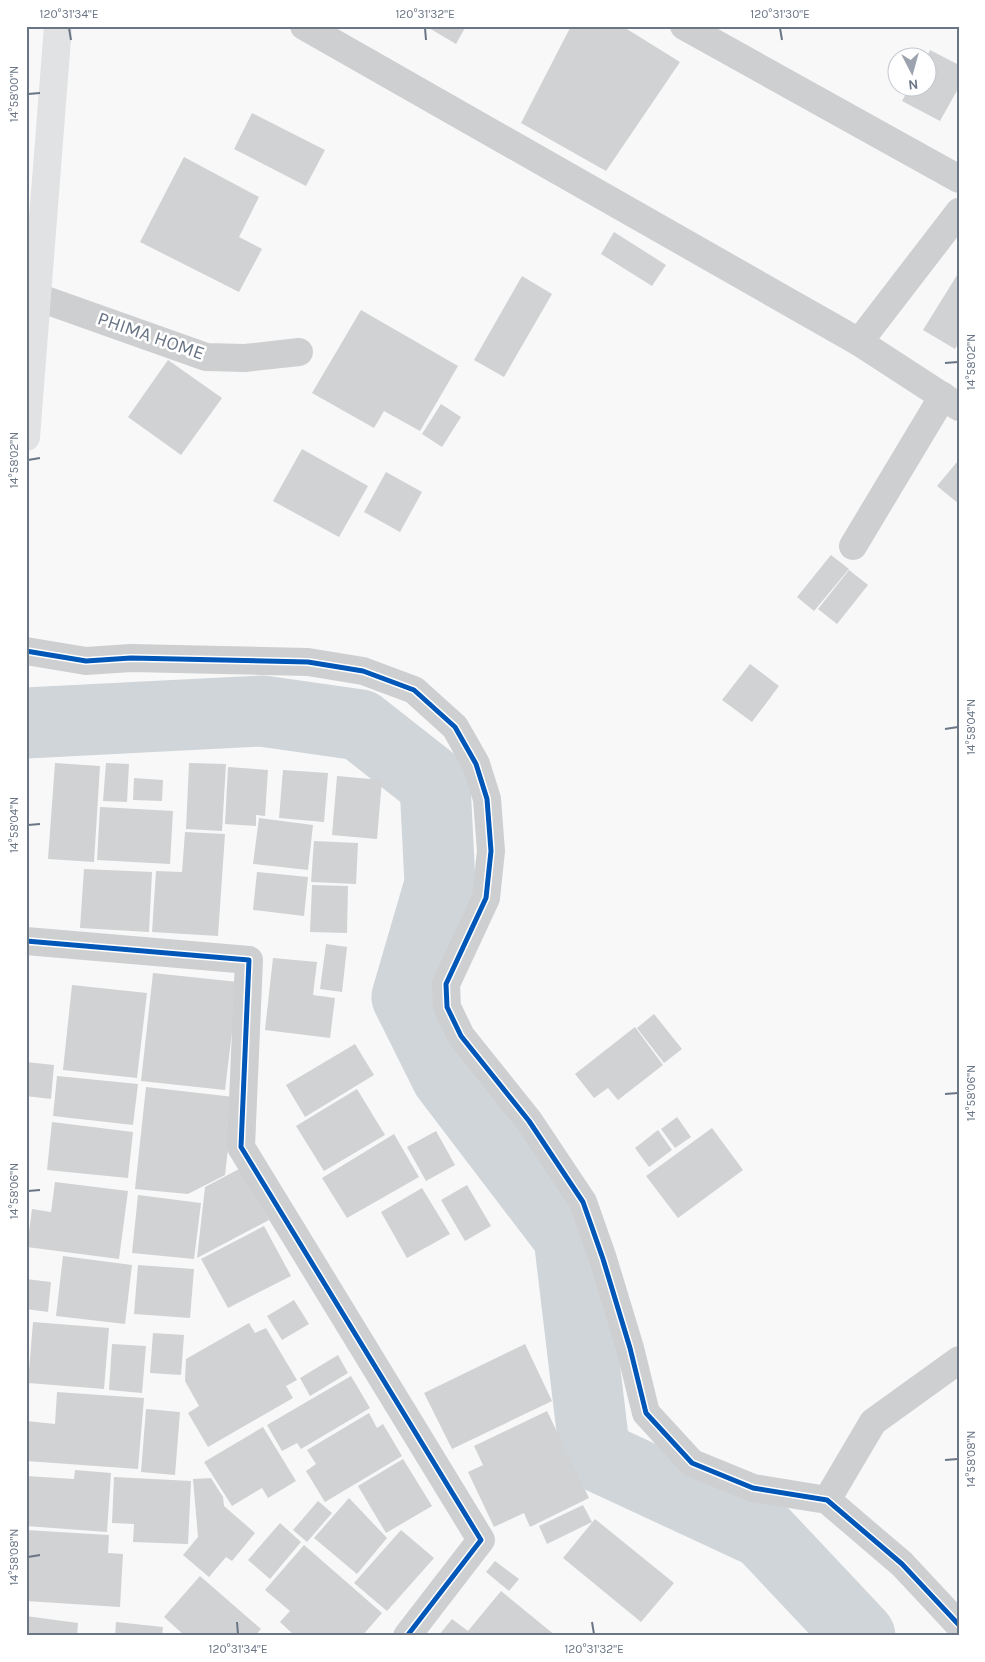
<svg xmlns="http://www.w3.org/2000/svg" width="985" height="1662" font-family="Karla,sans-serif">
  <rect width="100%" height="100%" fill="#f8f8f8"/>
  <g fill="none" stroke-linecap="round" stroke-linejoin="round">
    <path stroke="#d0d5d9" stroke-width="71" d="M26 723 262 711 360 725 435 784 440 884 407 997 447 1077 569 1237 595 1455 763 1533 860 1636"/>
  </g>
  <g fill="#d0d2d3">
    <path d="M430 26H466L456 44 429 28Z"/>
    <path d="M571 26H622L680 62 606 171 521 123Z"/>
    <path d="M930 50 959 65V87L940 121 902 101 909 88H928V58H926Z"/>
    <path d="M252 113 325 150 306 186 234 149Z"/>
    <path d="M184 157 259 197 239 237 262 249 239 292 140 242Z"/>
    <path d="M614 232 666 265 652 286 601 254Z"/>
    <path d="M959 272V342L955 349 923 330Z"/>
    <path d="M522 276 552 294 504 377 474 360Z"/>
    <path d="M361 310 458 366 420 431 384 411 374 428 312 393Z"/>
    <path d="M168 360 222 398 181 455 128 417Z"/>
    <path d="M441 404 461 417 442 447 422 434Z"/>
    <path d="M302 449 368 486 339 537 273 501Z"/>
    <path d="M957 462 959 463V504L937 486Z"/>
    <path d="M386 472 422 492 400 532 364 512Z"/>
    <path d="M831 555 849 569 814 611 797 597Z"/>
    <path d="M849 570 868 585 837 624 818 609Z"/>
    <path d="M750 664 779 686 752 722 722 700Z"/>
    <path d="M55 763 100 766 94 862 48 859Z"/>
    <path d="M106 763 129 764 127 802 103 801Z"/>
    <path d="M189 763 226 764 222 831 186 829Z"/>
    <path d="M228 767 268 770 265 816 256 815V826L225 824Z"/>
    <path d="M283 770 328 773 324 822 279 818Z"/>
    <path d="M337 776 382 780 377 839 332 835Z"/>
    <path d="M134 778 163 780 162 801 133 800Z"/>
    <path d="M100 807 173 811 170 864 97 860Z"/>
    <path d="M259 818 313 825 308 870 253 864Z"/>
    <path d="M185 832 225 834 218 936 152 932 156 871 182 872Z"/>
    <path d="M314 841 358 843 356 884 311 882Z"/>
    <path d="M84 869 152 872 149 932 80 928Z"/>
    <path d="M257 872 308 877 304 916 253 910Z"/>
    <path d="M312 885 348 886 347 933 310 932Z"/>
    <path d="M326 944 347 947 342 992 320 989Z"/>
    <path d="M273 958 317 962 313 995 335 998 330 1038 265 1030Z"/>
    <path d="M153 973 238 982 225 1090 141 1081Z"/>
    <path d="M72 985 147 993 137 1078 63 1070Z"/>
    <path d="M654 1014 682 1049 664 1063 637 1028Z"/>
    <path d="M635 1027 663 1065 618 1100 608 1088 594 1098 575 1074Z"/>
    <path d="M355 1044 374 1075 305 1117 286 1085Z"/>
    <path d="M26 1062 54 1065 51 1099 26 1096Z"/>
    <path d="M57 1076 138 1084 133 1125 53 1116Z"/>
    <path d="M146 1087 234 1097 225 1175 188 1194 135 1189Z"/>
    <path d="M357 1089 385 1135 324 1171 296 1126Z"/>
    <path d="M677 1117 691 1137 675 1148 661 1129Z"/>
    <path d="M52 1122 133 1132 128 1178 47 1170Z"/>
    <path d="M712 1128 743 1170 678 1218 646 1176Z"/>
    <path d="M658 1130 672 1150 649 1167 635 1148Z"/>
    <path d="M436 1131 455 1165 426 1181 407 1147Z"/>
    <path d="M394 1134 419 1177 347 1218 322 1178Z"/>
    <path d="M241 1168 269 1220 197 1258 205 1187Z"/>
    <path d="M55 1182 128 1191 119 1259 27 1247 32 1209 51 1212Z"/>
    <path d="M467 1185 491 1226 465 1241 441 1200Z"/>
    <path d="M422 1188 450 1234 407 1258 381 1212Z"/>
    <path d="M138 1195 201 1203 194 1259 132 1253Z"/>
    <path d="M26 1196H29L27 1210H26Z"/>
    <path d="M264 1226 291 1276 228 1308 201 1259Z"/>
    <path d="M63 1256 132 1265 125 1324 56 1316Z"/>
    <path d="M138 1265 194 1269 190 1318 134 1314Z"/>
    <path d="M26 1279 51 1282 48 1312 26 1309Z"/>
    <path d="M294 1300 309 1324 282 1340 267 1316Z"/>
    <path d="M33 1322 109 1328 104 1389 28 1383Z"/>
    <path d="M249 1323 255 1333 266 1328 297 1380 286 1386 293 1398 208 1447 188 1413 199 1406 185 1381 186 1359Z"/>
    <path d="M153 1333 184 1335 181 1375 150 1373Z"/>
    <path d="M112 1344 146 1346 142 1393 109 1390Z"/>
    <path d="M525 1344 552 1401 452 1449 424 1393Z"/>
    <path d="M338 1355 348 1373 310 1396 300 1378Z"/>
    <path d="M351 1376 370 1408 301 1449 297 1443 282 1451 267 1425Z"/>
    <path d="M57 1392 144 1398 138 1469 26 1461V1421L55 1424Z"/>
    <path d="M146 1409 180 1412 175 1475 141 1472Z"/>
    <path d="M547 1411 589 1498 530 1527 524 1513 494 1527 468 1472 483 1465 474 1446Z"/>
    <path d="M369 1413 377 1428 383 1424 402 1456 325 1502 306 1471 316 1464 307 1450Z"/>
    <path d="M263 1427 296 1481 268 1498 262 1488 232 1506 204 1462Z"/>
    <path d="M403 1459 432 1506 386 1533 358 1486Z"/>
    <path d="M75 1470 111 1473 107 1532 26 1526V1476L74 1479Z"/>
    <path d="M114 1477 191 1481 188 1544 133 1542 134 1524 112 1523Z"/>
    <path d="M211 1478 223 1497 224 1506 255 1533 232 1561 226 1557 209 1577 183 1555 198 1537 193 1479Z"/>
    <path d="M349 1498 387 1538 357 1574 314 1538Z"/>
    <path d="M318 1501 332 1513 307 1542 293 1530Z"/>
    <path d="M583 1505 592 1522 547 1544 539 1526Z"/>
    <path d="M595 1519 674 1583 641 1622 563 1558Z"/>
    <path d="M280 1523 301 1542 270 1579 248 1560Z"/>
    <path d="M26 1530 109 1535 108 1553 123 1554 120 1607 26 1601Z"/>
    <path d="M401 1530 434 1558 387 1611 354 1583Z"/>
    <path d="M304 1545 382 1613 362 1636H295L280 1622 290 1611 265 1590Z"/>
    <path d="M495 1561 519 1579 509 1591 486 1572Z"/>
    <path d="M200 1576 261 1629 255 1636H185L164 1617Z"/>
    <path d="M501 1591 556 1636 439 1635 452 1619 468 1631Z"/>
    <path d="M26 1616 78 1623 77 1636H26Z"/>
    <path d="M116 1622 163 1627 162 1636H115Z"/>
  </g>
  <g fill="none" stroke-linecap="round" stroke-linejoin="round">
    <g stroke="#cecfd1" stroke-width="28">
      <path d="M304 26 859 342 959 212"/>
      <path d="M684 26 959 179"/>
      <path d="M37 297 206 357 245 358 299 352"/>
      <path d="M859 342 959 407"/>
      <path d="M853 546 943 396"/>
      <path d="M26 651 86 661 131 658 308 662 363 671 414 690 455 727 476 764 487 799 491 851 486 898 446 984 447 1007 461 1036 529 1121 583 1202 603 1259 630 1348 646 1413 692 1463 753 1488 827 1500 902 1564 959 1625"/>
      <path d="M26 941 249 960 241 1147 481 1540 407 1636"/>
      <path d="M827 1500 873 1422 959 1360"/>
    </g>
    <path stroke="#e1e2e3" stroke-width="28" d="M26 437 58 26"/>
    <g stroke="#fff" stroke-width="8">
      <g id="cycleway">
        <path d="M26 651 86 661 131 658 308 662 363 671 414 690 455 727 476 764 487 799 491 851 486 898 446 984 447 1007 461 1036 529 1121 583 1202 603 1259 630 1348 646 1413 692 1463 753 1488 827 1500 902 1564 959 1625"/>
        <path d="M26 941 249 960 241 1147 481 1540 407 1636"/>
      </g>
    </g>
    <use href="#cycleway" stroke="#0057b8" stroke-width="5"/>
  </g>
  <path fill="none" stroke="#6a7586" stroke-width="2" d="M69 28 71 40M425 28 426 40M780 28 782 40M28 94 40 93M945 363 958 362M28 460 40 458M945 729 958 727M28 825 40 824M945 1094 958 1093M28 1191 40 1190M945 1460 958 1459M28 1557 40 1555M237 1622 238 1634M592 1622 594 1634"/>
  <g text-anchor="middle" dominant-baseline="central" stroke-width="5" stroke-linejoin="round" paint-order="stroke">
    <g font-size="19" fill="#6a7586" stroke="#fff">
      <text transform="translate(151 336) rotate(19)">PHIMA HOME</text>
    </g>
  </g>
  <rect width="985" height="1662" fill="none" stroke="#ffffff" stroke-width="55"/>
  <g transform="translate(912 72) rotate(174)"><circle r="24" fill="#ffffff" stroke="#c3c8cf"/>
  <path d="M0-4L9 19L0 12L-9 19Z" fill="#9ca3ae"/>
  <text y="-8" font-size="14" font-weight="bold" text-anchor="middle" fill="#6a7586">N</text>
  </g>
  <rect x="28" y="28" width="930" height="1606" fill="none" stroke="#6a7586" stroke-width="2"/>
  <g font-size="12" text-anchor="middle" fill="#6a7586">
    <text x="69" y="18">120°31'34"E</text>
    <text x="425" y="18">120°31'32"E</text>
    <text x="780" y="18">120°31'30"E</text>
    <text transform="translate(14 94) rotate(-90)" y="4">14°58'00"N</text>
    <text transform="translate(971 362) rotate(-90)" y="4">14°58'02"N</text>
    <text transform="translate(14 460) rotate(-90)" y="4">14°58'02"N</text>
    <text transform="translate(971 727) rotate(-90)" y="4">14°58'04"N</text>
    <text transform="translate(14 825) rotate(-90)" y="4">14°58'04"N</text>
    <text transform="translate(971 1093) rotate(-90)" y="4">14°58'06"N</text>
    <text transform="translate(14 1191) rotate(-90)" y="4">14°58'06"N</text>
    <text transform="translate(971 1459) rotate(-90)" y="4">14°58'08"N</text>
    <text transform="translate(14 1557) rotate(-90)" y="4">14°58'08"N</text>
    <text x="238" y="1653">120°31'34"E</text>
    <text x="594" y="1653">120°31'32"E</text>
  </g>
</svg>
